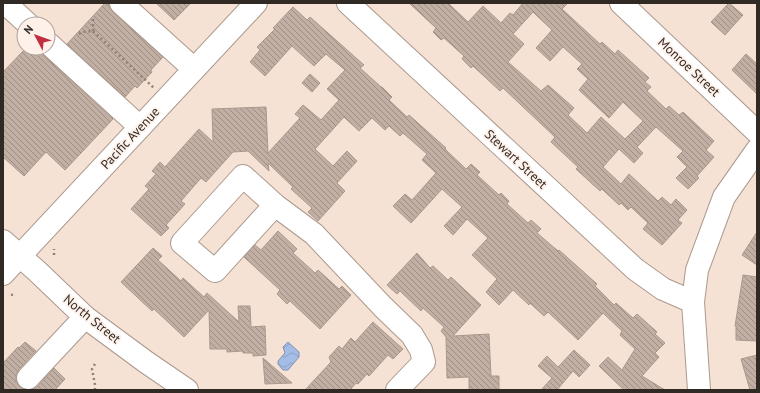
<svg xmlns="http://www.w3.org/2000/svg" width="760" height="393" font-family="'PT Sans',sans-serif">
  <defs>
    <pattern id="water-waves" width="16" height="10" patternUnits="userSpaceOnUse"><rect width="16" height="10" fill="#a5bde6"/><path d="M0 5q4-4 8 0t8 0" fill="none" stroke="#8ea2c5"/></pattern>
    <pattern id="building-back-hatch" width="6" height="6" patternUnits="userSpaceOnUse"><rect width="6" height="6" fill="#c2afa3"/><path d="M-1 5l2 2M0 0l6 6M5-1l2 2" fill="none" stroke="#9e8e85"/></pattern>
  </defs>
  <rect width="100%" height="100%" fill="#f6e2d5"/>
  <path fill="url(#water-waves)" stroke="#8291ac" d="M288 342 299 352V357L288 370H283L278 364V361L285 353 283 347Z"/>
  <g fill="url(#building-back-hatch)" stroke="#aa988c" fill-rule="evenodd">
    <path d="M105 3H109V7L113 12 163 57 151 70 152 72 137 88 135 86 125 97 67 44Z"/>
    <path d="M156 3H191L174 20Z"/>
    <path d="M409 3H448L468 22 483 6 501 23 510 13 513 15 523 3H522H568L562 9 600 44 602 42 615 54 618 50 649 78 645 82 651 87 647 91 666 109 669 106 679 115 683 112 714 141 706 150 714 157 697 176 699 178 688 189 676 178 687 167 677 157 683 151 656 127 637 147 643 153 634 163 619 149 603 167 621 184 629 174 658 201 662 197 671 205 676 199 687 210 678 220 682 223 662 245 643 229 648 223 631 207 628 210 621 203 619 205 602 189 600 191 576 169 578 167 551 142 555 137 503 88 500 91 473 66 471 68 462 59 464 56 444 38 441 40 433 32 436 28ZM533 12 552 30 536 48 550 61 563 47 582 64 577 69 588 79 579 90 609 118 623 102 643 121 625 139 601 117 587 133 568 115 574 108 548 85 541 91 508 62 524 44 513 34Z"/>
    <path d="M729 3 743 15 725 35 711 22Z"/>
    <path d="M293 7 307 20 310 17 364 65 360 68 381 87H382L392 97 389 100 407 117 409 115 446 148 445 149 466 169 471 164 480 172 477 175 499 195 501 193 509 201 507 204 528 223 531 220 541 229 537 233 558 251 559 250 597 284 595 286 614 305 616 303 633 318 637 314 657 332 655 334 665 343 655 353 659 357 642 376 665 390H624L599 366 608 357 622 370 635 349 620 335 622 331 603 313 578 340 548 312 544 316 530 303 529 305 513 290 499 305 486 292 497 279 472 255 488 238 467 219 453 235 444 226 462 207 442 189 411 223 393 206 405 194 412 200 436 173 422 160 427 154 403 133 400 136 389 126 385 130 372 118 359 131 344 117 315 149 333 166 347 151 357 161 337 183 345 191 318 221 308 212 312 208 291 189 293 187 268 163 269 171 248 151 233 152 206 182 201 178 181 201 185 204 166 225 169 228 161 236 131 209 149 189 145 186 156 174 152 171 160 162 165 167 199 129 213 142 212 109 266 107 268 153 300 118 295 114 303 105 321 120 339 100 327 89 345 70 326 54 314 66 292 46 265 76 250 62 260 50 257 47 275 29 273 28Z"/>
    <path d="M26 48H37L40 52 113 119 65 170 46 152 24 176 3 157V72Z"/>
    <path d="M746 54 757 64V94L732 70Z"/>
    <path d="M310 74 320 83 312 92 302 83Z"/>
    <path d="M278 231 297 249 293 253 315 273 318 270 339 289 342 286 351 295 320 329 290 301 287 304 277 294 280 290 244 257 255 245 261 250Z"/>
    <path d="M757 232V265L742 255Z"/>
    <path d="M153 248 162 256 158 260 181 281 183 278 204 297 207 293 239 322 238 306H250L251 327 265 326 266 355 253 356V353H243V351L227 352V349H210L209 310 184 337 154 309 152 311 121 282Z"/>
    <path d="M417 253 430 268 433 266 448 280 451 277 481 305 453 336 489 334 491 376H499V389L469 390V377L447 378 446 337 441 331 444 327 423 308 421 311 400 291 397 294 387 285Z"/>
    <path d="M743 275 757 277V341L736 340V326H735Z"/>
    <path d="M373 322 403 349 393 359 388 355 369 376 367 374 358 384 356 383 350 390H305L331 362 329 357 339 346 342 349 351 338 355 342Z"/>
    <path d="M25 342 36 351 19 369 16 375V382L20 387 25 390H3V363L18 347 19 348Z"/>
    <path d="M574 350 590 365 579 377 573 371 557 390H541L552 378 538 366 547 356 558 367Z"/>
    <path d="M757 355V390H750L741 359Z"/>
    <path d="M263 358 292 383 265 384Z"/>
    <path d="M54 368 65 379 55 390H31L37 387Z"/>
  </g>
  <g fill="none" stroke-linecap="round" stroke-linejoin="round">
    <g stroke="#ab998d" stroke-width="24">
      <g id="minor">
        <path d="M5 3 28 24"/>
        <path d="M121 3 194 69"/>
        <path d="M348 3 635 269 663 289 693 302"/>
        <path d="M621 3 757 132"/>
        <path d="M48 43 140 127"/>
        <path d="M275 205 215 271 182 243 243 176 275 205 314 234 383 307 412 335 421 350 424 362 397 390"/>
        <path d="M3 274 256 3"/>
        <path d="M28 378 85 317"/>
        <path d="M699 390 693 302 697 270 724 197 757 150"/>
      </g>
    </g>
    <g stroke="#ab998d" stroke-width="24">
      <path id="major" d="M3 241 38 272 85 317 146 362 187 390"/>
    </g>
    <g stroke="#8f8178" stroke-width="2.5" stroke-dasharray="2 3" stroke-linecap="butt">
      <path d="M93 31V19"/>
      <path d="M79 34 82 32 93 31 154 88"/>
      <path d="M54 255V249"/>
      <path d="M11 295 16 294"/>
      <path d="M95 364 92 369 95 385V390"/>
    </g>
    <use href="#minor" stroke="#fff" stroke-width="22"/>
    <use href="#major" stroke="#fff" stroke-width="22"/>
  </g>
  <g text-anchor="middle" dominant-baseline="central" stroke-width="3.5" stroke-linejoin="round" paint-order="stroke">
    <g font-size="13" fill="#312924" stroke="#fef1e9">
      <text transform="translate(689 67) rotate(43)">Monroe Street</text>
      <text transform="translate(130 138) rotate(-47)">Pacific Avenue</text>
      <text transform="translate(516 159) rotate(43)">Stewart Street</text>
      <text transform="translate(92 319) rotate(39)">North Street</text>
    </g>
  </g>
  <rect width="760" height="393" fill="none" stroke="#312924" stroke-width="8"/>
  <g transform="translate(36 36) rotate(311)"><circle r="19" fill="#fef1e9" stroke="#aca19a"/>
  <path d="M0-3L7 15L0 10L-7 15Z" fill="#c02f40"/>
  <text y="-6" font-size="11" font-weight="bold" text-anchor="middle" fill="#312924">N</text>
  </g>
</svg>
